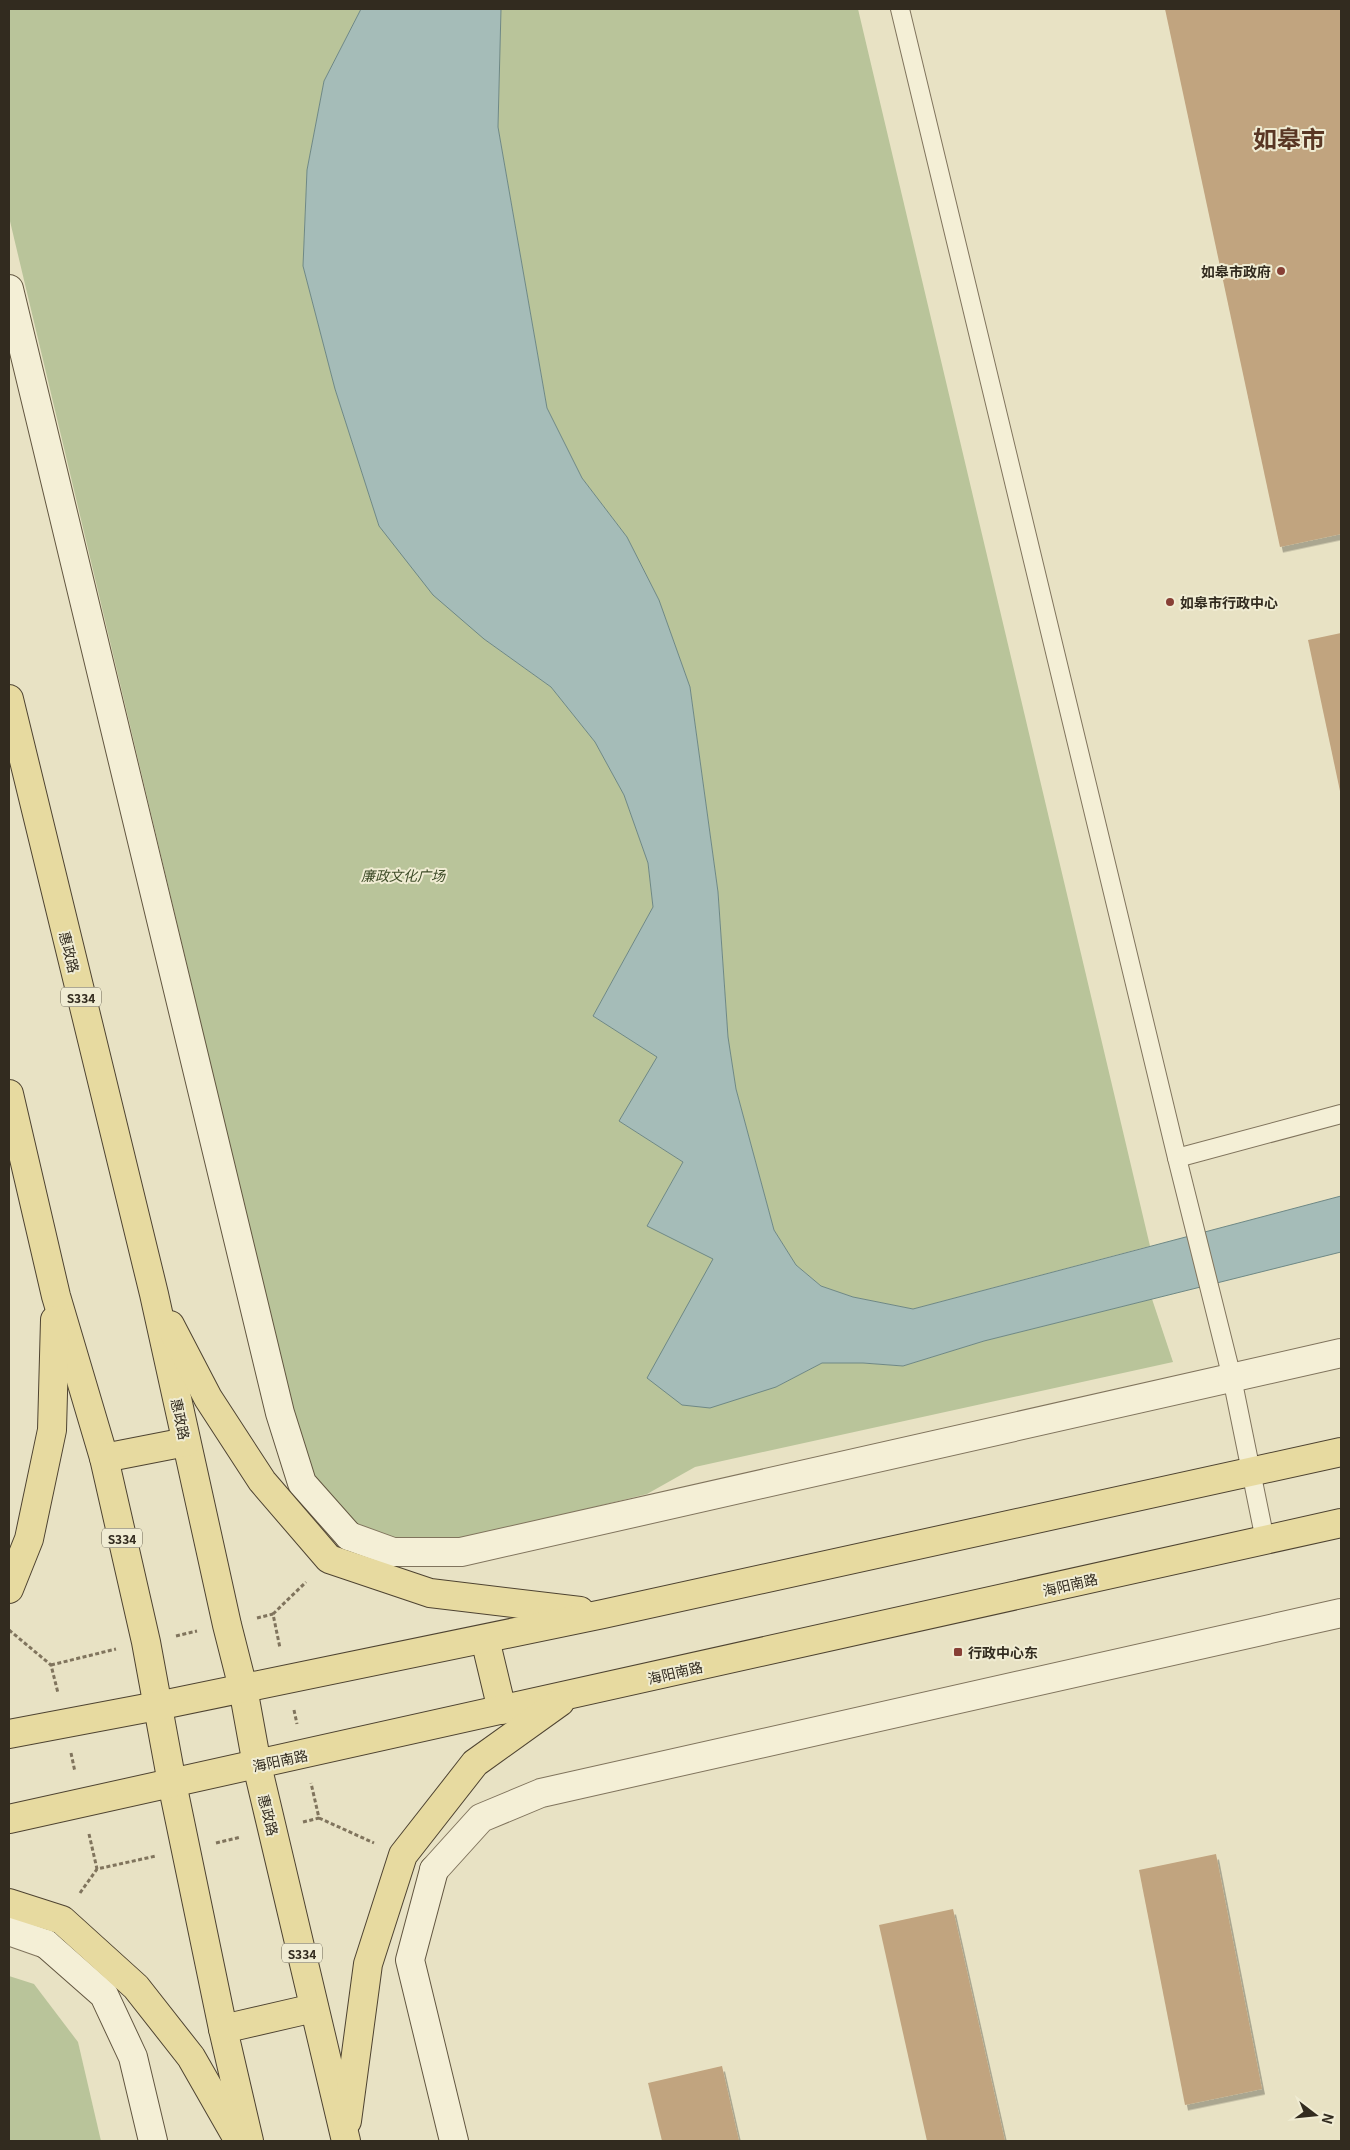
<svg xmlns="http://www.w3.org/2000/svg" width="1350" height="2150" font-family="Georgia,'Noto Sans SC',serif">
  <defs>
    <filter id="shadow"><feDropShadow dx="3" dy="5.5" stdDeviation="0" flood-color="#0004"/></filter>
  </defs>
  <rect width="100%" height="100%" fill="#e8e2c4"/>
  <g fill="#b9c49a">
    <path d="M9 9H361L324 81 307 170 303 266 335 389 379 526 484 639 551 687 595 742 624 795 648 863 653 907 593 1016 658 1057 619 1121 683 1162 647 1226 713 1258 776 1387 822 1363H863L903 1366 984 1341 1152 1299 1173 1362 695 1467 647 1494 428 1548 399 1544 349 1521 318 1483 301 1444 9 217Z"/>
    <path d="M501 9H858L1150 1246 913 1309 853 1297 821 1286 796 1265 774 1230 736 1089 728 1038 718 892 690 687 659 600 627 537 582 478 547 408 498 127Z"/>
    <path d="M9 1976 34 1984 78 2042 101 2141H9Z"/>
  </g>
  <path fill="#a5bcb8" stroke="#6e8885" d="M361 9H501L498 127 547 408 582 478 627 537 659 600 690 687 718 892 728 1037 736 1089 774 1230 796 1265 821 1286 853 1297 913 1309 1341 1196V1252L984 1341 903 1366 863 1363H822L776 1387 710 1408 682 1405 647 1378 713 1259 647 1226 683 1162 619 1121 657 1057 593 1016 653 907 648 863 624 795 595 742 551 687 484 639 433 595 379 526 335 389 303 266 307 170 324 81Z"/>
  <g fill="#c1a47f" filter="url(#shadow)">
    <path d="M1165 9H1341V534L1280 547Z"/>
    <path d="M1341 633V791H1340L1308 640Z"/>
    <path d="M1216 1854 1262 2089 1185 2105 1139 1870Z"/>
    <path d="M953 1909 1005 2141H927L879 1925Z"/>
    <path d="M722 2066 739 2141H662L648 2083Z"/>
  </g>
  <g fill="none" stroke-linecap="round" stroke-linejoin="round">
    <g stroke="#80745d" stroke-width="20">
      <g id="service">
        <path d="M900 9 1177 1158 1232 1378 1265 1540"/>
        <path d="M1177 1158 1341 1114"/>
      </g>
    </g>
    <g stroke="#80745d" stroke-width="30">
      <g id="minor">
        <path d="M349 1536 393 1552H461L1341 1353"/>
        <path d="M434 1870 481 1818 541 1793 1341 1613"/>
        <path d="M9 1931 46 1944"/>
      </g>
    </g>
    <g stroke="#625640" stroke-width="30">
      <g id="secondary">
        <path d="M9 289 280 1413 302 1483 349 1536"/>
        <path d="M434 1870 410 1960 454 2141"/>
        <path d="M46 1944 104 1995 133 2057 153 2141"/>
      </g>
    </g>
    <g stroke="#4e4331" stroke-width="30">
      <g id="primary">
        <path d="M9 699 154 1294 227 1625 243 1688 257 1765 346 2141"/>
        <path d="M9 1094 56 1296 104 1458 146 1642 172 1783 223 2029 249 2141"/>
        <path d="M170 1325 208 1398 262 1481 329 1559 430 1593 580 1611"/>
        <path d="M104 1458 186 1442"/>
        <path d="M9 1589 29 1539 52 1430 55 1320"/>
        <path d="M485 1639 502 1710"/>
        <path d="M9 1734 157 1706 603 1614 1341 1452"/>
        <path d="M9 1819 1341 1523"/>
        <path d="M9 1903 62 1920 136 1987 191 2057 239 2141"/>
        <path d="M223 2029 314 2008"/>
        <path d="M347 2121 368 1964 403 1855 475 1763 560 1702"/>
      </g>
    </g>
    <g stroke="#80745d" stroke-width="3" stroke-dasharray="4 2.5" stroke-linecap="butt">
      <path d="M273 1614 306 1582"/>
      <path d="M257 1618 273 1614 280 1648"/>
      <path d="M9 1630 51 1665 58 1693"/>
      <path d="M176 1636 197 1631"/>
      <path d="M51 1665 116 1649"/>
      <path d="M294 1710 297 1724"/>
      <path d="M71 1753 75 1772"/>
      <path d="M319 1818 374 1843"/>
      <path d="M303 1822 319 1818 311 1783"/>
      <path d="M89 1834 97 1869 156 1856"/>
      <path d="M216 1843 241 1837"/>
      <path d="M80 1893 97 1869"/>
    </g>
    <use href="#service" stroke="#f4efd6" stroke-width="18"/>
    <use href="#minor" stroke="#f4efd6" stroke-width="28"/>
    <use href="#secondary" stroke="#f4efd6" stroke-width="28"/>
    <use href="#primary" stroke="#e7daa0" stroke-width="28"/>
  </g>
  <g fill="#873f35" stroke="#f0ecd3" stroke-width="2">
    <circle cx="1281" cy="271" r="5"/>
    <circle cx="1170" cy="602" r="5"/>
    <rect x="953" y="1647" width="10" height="10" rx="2.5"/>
  </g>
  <g text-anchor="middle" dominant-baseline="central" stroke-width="4" stroke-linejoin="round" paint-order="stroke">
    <g fill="#f0ecd3" stroke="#6b6555" stroke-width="1">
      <rect x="61" y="987.5" width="40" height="19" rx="4"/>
      <rect x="102" y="1528.5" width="40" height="19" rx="4"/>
      <rect x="282" y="1943.5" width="40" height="19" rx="4"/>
    </g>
    <g font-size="12" font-weight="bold" fill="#322b1f">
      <text x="81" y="997">S334</text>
      <text x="122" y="1538">S334</text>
      <text x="302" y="1953">S334</text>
    </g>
    <g font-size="14" font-weight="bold" fill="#322b1f" stroke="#f0ecd3" text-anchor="start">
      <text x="1271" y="271" text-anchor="end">如皋市政府</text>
      <text x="1180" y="602">如皋市行政中心</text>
      <text x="968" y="1652">行政中心东</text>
    </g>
    <g font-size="14" font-style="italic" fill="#3e4c28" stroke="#f0ecd3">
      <text x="403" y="875">廉政文化广场</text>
    </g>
    <g font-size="14" fill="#322b1f" stroke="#f0ecd3">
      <text transform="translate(70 952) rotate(76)">惠政路</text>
      <text transform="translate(181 1419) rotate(78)">惠政路</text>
      <text transform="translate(1070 1584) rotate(-13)">海阳南路</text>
      <text transform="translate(675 1672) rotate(-13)">海阳南路</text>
      <text transform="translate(280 1760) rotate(-12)">海阳南路</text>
      <text transform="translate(269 1815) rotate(76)">惠政路</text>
    </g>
    <g font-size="24" font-weight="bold" fill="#593624" stroke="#f0ecd3">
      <text x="1289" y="137">如皋市</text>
    </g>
  </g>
  <rect width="1350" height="2150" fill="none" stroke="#322b1f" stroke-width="20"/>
  <g transform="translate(1315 2115) rotate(106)" stroke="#f0ecd3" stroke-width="4" paint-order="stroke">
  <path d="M0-4L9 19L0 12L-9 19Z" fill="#322b1f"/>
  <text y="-8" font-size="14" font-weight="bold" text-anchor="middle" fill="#322b1f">N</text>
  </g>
</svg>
